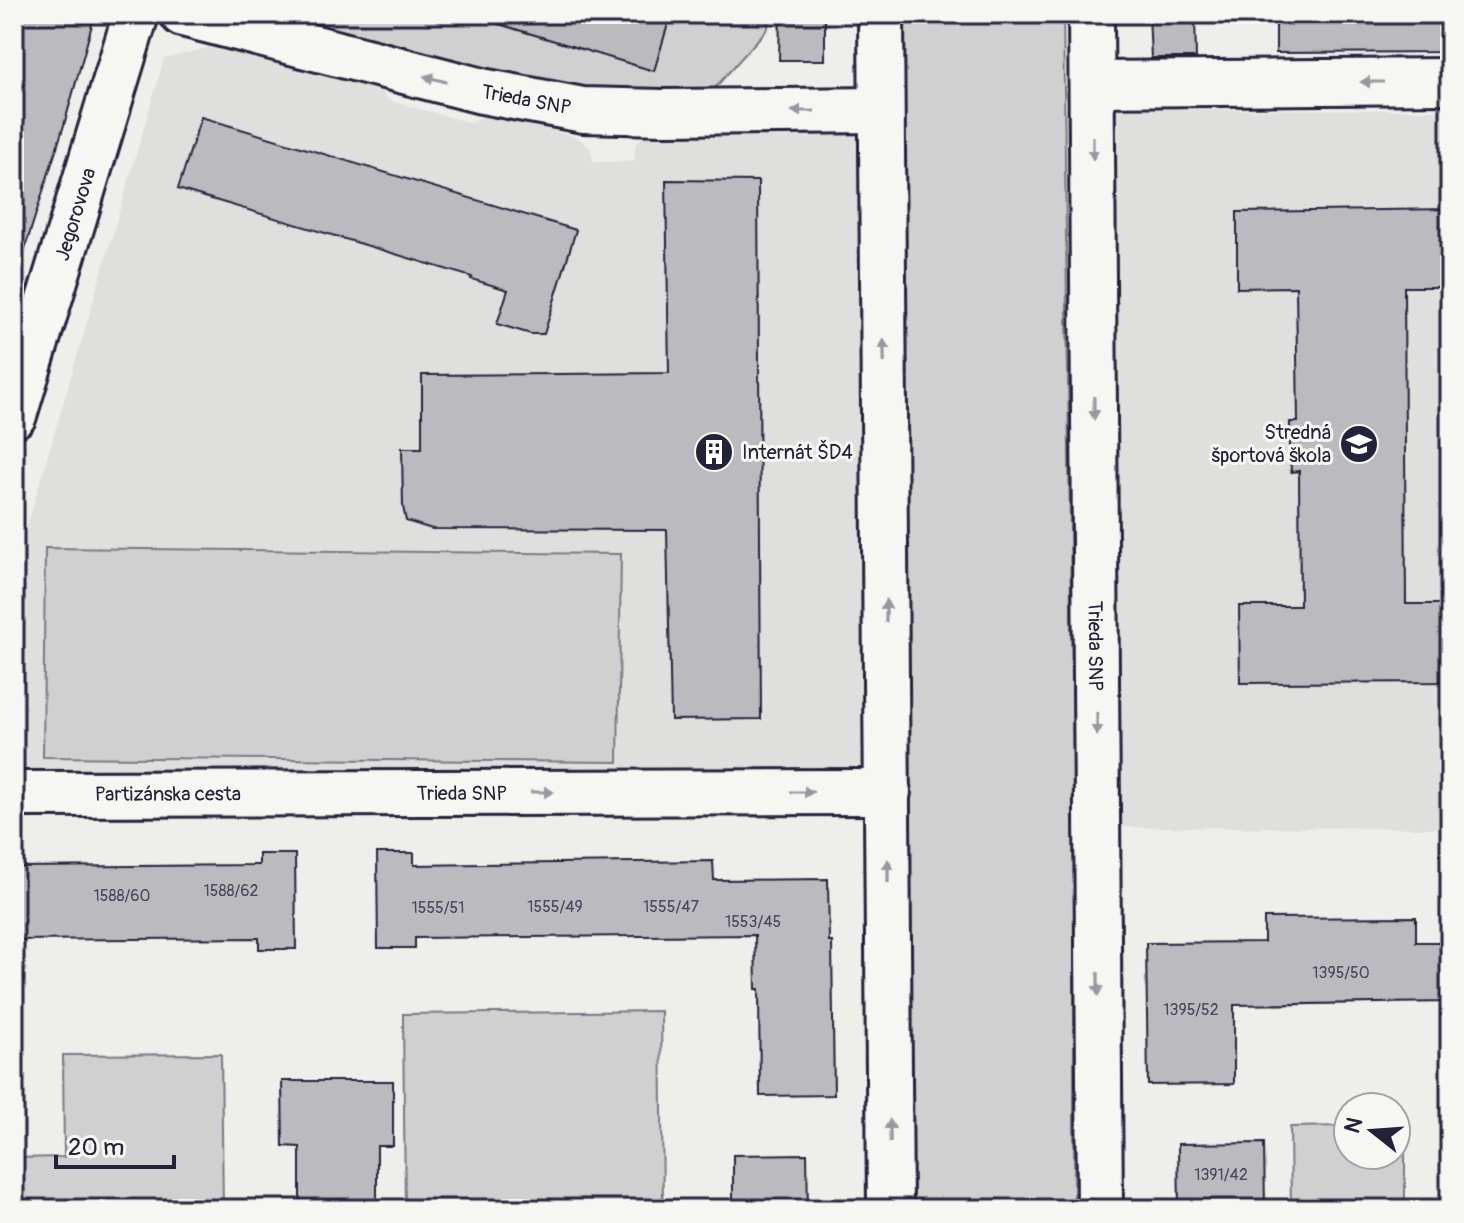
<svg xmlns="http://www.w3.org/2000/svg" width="1464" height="1223" font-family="Pangolin,sans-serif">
  <rect width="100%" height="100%" fill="#eeeeeb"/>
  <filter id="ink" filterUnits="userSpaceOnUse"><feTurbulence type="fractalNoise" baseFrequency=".0125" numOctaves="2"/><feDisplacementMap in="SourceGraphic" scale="16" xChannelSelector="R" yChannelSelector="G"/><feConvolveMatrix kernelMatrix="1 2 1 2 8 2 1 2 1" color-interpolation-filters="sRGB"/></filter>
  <g filter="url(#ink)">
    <g fill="#dfdfde">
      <path d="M226 43 378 84 388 100 471 123 489 113 579 138 591 149 593 162 634 161 636 143 646 134 894 132 897 771 14 782V571L164 59Z"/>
      <path d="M1064 109 1450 110V828L1074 827Z"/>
    </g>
    <g fill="#d0d0d1" stroke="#797986" stroke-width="2">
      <path d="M280 14H768V28L707 97 571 90Z"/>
      <path d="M894 14H1063L1074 827V1209H903Z"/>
      <path d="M45 548 621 554 618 762 43 757Z"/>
      <path d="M661 1011 663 1209H405L403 1014Z"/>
      <path d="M221 1054 223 1209H14V1158L64 1157 63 1055Z"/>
      <path d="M1348 1126V1155H1396L1397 1131 1405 1145V1209H1291L1290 1127Z"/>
    </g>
    <g fill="#bbbbbf" stroke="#22223b" stroke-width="2">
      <path d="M14 14H95L64 125 21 261 14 260Z"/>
      <path d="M493 14H671L654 71 492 22Z"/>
      <path d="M780 14H825V60H779Z"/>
      <path d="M1149 14H1195L1196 58H1151Z"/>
      <path d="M1276 14H1449L1450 52 1276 53Z"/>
      <path d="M201 117 576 230 544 334H531L497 324 508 290 471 279 472 277 178 189Z"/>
      <path d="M666 180 758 181 761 719 671 720 667 530 432 529 406 521 403 507 402 448H422V375L669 373Z"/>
      <path d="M1450 209V287H1404L1406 604H1450V682L1240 683 1239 606H1300L1299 471 1291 472 1290 446V422H1298L1296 287 1237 288V212Z"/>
      <path d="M377 853H414V865L713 861 714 880 828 879 829 942H832L834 1095 760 1096 759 989H756L755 935 415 938V948H378Z"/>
      <path d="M259 854H295L296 949H259V938L14 940V867L259 865Z"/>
      <path d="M1416 917V942H1450V1002L1234 1005V1084L1148 1085 1146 943 1264 942V918Z"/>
      <path d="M282 1081H393V1146H377V1209H300V1147L283 1146Z"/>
      <path d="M1264 1143 1265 1209H1179L1178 1144Z"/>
      <path d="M807 1154 808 1209H733V1155Z"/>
    </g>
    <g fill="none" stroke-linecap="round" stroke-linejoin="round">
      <g stroke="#22223b" stroke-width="50">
        <g id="minor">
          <path id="s1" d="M183 14 482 91 583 110 663 112 881 110"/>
          <path d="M881 14 890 1209"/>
          <path id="s2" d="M1091 14 1100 1209"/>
          <path d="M1092 84 1450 81"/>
          <path id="s3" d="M14 415 136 14"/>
          <path id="s4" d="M14 794 888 792"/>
        </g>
      </g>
      <use href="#minor" stroke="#f6f6f2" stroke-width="44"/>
    </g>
    <defs><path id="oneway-solid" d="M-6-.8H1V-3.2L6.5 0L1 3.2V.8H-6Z" transform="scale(2)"/></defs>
    <g fill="#9797a0">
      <use href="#oneway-solid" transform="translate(435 79) rotate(-165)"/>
      <use href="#oneway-solid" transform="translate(1372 82) rotate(180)"/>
      <use href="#oneway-solid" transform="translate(803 111) rotate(180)"/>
      <use href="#oneway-solid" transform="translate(1093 148) rotate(90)"/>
      <use href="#oneway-solid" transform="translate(884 351) rotate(-91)"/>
      <use href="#oneway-solid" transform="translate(1094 408) rotate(89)"/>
      <use href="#oneway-solid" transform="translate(886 611) rotate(-90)"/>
      <use href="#oneway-solid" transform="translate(1097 724) rotate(90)"/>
      <use href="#oneway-solid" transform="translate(542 792)"/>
      <use href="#oneway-solid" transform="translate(802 792)"/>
      <use href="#oneway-solid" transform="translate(888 871) rotate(-90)"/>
      <use href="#oneway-solid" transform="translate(1098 984) rotate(90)"/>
      <use href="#oneway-solid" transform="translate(890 1131) rotate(-91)"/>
    </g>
  </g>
  <defs>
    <g id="school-disc" transform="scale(2)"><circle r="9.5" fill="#22223b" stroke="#f6f6f2"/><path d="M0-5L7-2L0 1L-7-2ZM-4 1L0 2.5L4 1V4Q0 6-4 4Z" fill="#fff"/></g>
    <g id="building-disc" transform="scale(2)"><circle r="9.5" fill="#22223b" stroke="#f6f6f2"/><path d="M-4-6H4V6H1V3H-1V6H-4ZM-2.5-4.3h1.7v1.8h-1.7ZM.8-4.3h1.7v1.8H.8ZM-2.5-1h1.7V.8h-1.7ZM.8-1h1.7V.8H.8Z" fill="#fff"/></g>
  </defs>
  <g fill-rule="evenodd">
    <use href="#school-disc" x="1359" y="444"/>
    <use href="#building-disc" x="714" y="452"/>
  </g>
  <g text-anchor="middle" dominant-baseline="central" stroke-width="6" stroke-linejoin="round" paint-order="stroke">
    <g font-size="16" fill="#48485c">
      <text x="231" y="891">1588/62</text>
      <text x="122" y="896">1588/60</text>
      <text x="555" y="907">1555/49</text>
      <text x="671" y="907">1555/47</text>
      <text x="438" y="908">1555/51</text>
      <text x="753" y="922">1553/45</text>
      <text x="1341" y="973">1395/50</text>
      <text x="1191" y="1010">1395/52</text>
      <text x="1221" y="1175">1391/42</text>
    </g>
    <g font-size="20" fill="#22223b" stroke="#f6f6f2">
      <text stroke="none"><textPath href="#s1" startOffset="354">Trieda SNP</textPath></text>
      <text stroke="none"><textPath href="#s3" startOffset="210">Jegorovova</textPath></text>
      <text stroke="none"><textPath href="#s2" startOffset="632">Trieda SNP</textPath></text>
      <text stroke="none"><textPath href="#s4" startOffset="154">Partizánska cesta</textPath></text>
      <text stroke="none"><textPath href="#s4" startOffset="448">Trieda SNP</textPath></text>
    </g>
    <g font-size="20" fill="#22223b" stroke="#f6f6f2" text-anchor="end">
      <text x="1331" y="432">Stredná<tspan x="1331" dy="23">športová škola</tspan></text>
      <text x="742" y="452" text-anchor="start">Internát ŠD4</text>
    </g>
  </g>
  <rect width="1464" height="1223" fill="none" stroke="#f6f6f2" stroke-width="48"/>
  <rect x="24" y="24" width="1416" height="1175" fill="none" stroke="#22223b" stroke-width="3" filter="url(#ink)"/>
  <g transform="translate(1372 1131) rotate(287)"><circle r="38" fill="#f6f6f2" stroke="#a1a1a9" stroke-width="2"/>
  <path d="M0-6L14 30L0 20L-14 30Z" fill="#22223b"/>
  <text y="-12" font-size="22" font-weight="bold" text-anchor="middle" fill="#22223b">N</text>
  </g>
  <path d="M56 1155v12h118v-12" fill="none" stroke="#22223b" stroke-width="4"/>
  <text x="68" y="1155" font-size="24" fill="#22223b" stroke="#f6f6f2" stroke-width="6" paint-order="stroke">20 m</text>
</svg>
